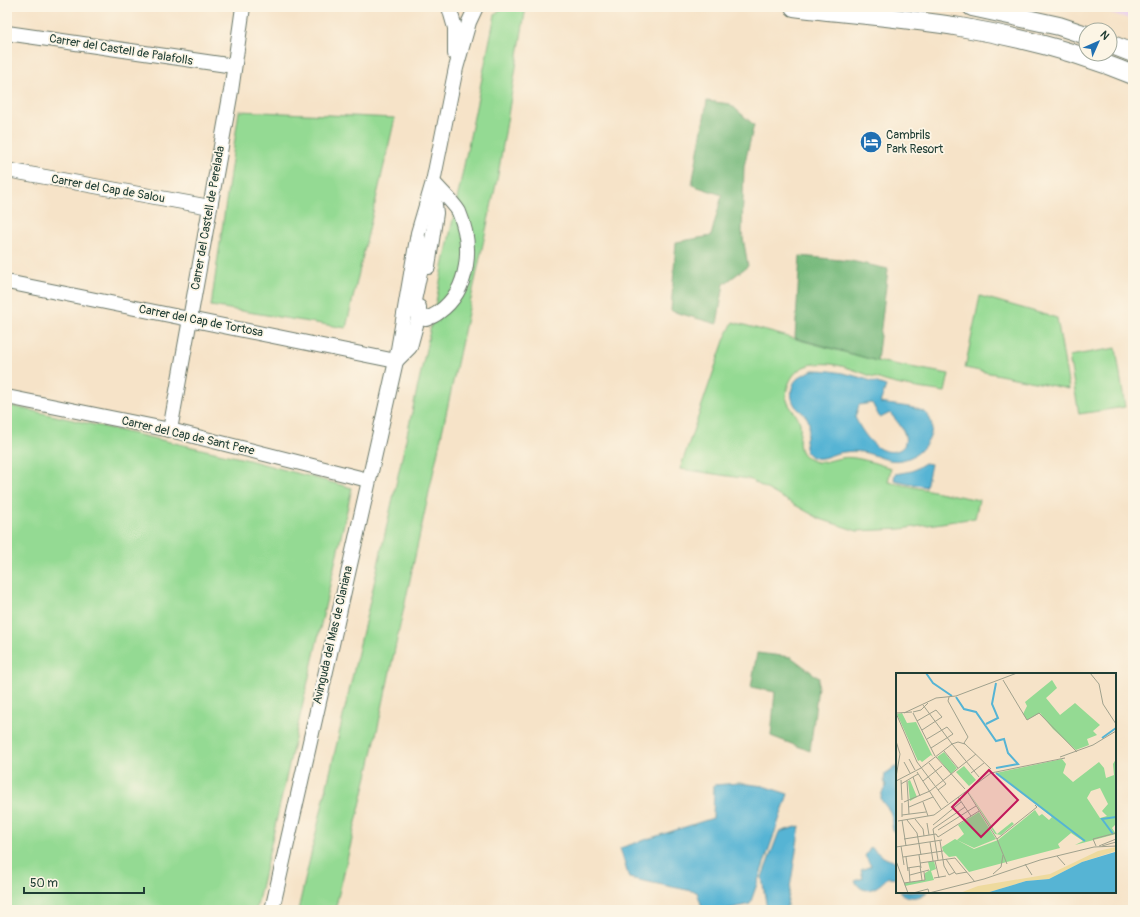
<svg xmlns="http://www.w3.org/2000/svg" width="1140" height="917" font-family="Pangolin,sans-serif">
  <rect width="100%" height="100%" fill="#fcf5e5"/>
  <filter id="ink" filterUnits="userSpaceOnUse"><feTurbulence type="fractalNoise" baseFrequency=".025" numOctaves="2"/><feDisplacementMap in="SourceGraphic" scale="8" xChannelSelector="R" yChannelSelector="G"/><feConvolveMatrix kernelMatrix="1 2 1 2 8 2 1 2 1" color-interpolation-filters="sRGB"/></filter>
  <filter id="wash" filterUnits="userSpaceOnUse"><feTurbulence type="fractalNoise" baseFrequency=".012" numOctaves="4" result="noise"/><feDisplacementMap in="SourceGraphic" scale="16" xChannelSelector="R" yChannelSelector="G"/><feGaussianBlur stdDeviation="0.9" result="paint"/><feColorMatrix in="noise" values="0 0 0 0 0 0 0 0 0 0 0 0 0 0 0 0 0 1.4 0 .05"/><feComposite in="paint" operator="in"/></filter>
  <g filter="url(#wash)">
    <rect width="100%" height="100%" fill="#f6e3c8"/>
    <path fill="#ebd1ec" d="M1092 7H1133V20Z"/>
    <g fill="#94da93" stroke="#5a8c64">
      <path d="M502 7H526L498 175 369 768 335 910H298L373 588 428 340 495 15Z"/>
      <path d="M239 111 395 118 346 328 211 306Z"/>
      <path d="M980 296 1057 318 1069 389 965 368Z"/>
      <path d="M733 322 877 361 949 374 945 392C926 389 905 387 885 381 862 374 840 361 815 364 800 365 789 376 787 391 786 394 785 396 787 400 789 408 798 415 800 423 802 436 793 450 809 459 820 466 829 460 841 458 855 455 877 464 891 468L888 482 979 500 975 518 901 529 857 531 820 519 749 479 680 469 725 338Z"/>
      <path d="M1116 348 1125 407 1079 414 1069 356Z"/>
      <path d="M7 405 245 459 352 488 256 910H7Z"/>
    </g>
    <g fill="#77ba7d" stroke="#4b7c58">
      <path d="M707 101 730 104 754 125 744 166 742 232 748 266 724 284 717 324 671 311 676 242 711 236 722 195 692 185Z"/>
      <path d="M800 256 851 261 888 269 877 361 795 338Z"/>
      <path d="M757 653 791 657 819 678 810 751 771 736 775 692 751 687Z"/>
    </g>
    <g fill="#56b4d4" stroke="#3a7884" fill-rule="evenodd">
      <path d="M813 370C840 370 860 377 886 386L880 403C890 405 913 406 922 411 937 419 933 438 922 449 917 455 908 459 901 460 888 463 875 454 862 452 857 451 850 451 844 452 834 452 822 462 812 457 797 449 811 434 809 423 808 417 803 413 798 409 790 402 789 387 797 379 801 375 807 373 813 370ZM872 403 880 418 890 413C895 419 903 427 905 436 909 453 887 455 877 447 867 439 860 428 855 417L859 405Z"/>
      <path d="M925 463 931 464 926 487 894 480 895 474 912 471Z"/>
      <path d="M895 767H897V835C890 829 893 822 891 814 889 808 881 803 881 797 881 793 885 789 886 785L884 781 885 774Z"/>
      <path d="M739 783 763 786 788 794 750 904 724 910H703L697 892 629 878 620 848 713 818 714 785Z"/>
      <path d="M800 826 787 906 785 910H767L762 877 779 832Z"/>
      <path d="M871 847C879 854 886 861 897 861V878L888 877C879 887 864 898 855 881L863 878 861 870 871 866 865 856Z"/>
      <path d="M900 892H927C919 899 908 899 900 892Z"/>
    </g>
  </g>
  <g filter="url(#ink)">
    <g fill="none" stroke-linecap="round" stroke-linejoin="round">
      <g stroke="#6a7768" stroke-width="16">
        <g id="minor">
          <path d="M449 7 455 28V54"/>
          <path d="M7 33 234 66"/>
          <path d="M7 170 210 207"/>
          <path d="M419 240 423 258 412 310 426 319C430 317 436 315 439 312 470 290 473 245 459 212 455 204 439 189 433 182"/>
          <path d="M428 267 436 213 433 188"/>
          <path d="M7 282 396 361"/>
          <path d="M396 361 410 347 419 314V307"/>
          <path d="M7 397 170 430 368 480"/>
          <path d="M170 430 231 91 243 7"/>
          <path d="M272 910 396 361 418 233 433 182 456 68 469 22 476 7"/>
        </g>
      </g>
      <g stroke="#6a7768" stroke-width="20">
        <g id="tertiary">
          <path d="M794 7C850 14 906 18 960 27 1019 37 1078 52 1133 75"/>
          <path d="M972 7 1059 26 1086 35"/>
          <path d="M1110 44 1133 53"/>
        </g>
      </g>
      <use href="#minor" stroke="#fff" stroke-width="14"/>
      <use href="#tertiary" stroke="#fff" stroke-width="18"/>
    </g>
  </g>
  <defs>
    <g id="hotel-disc" transform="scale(1.15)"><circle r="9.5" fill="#1f6fb2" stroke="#fcf5e5"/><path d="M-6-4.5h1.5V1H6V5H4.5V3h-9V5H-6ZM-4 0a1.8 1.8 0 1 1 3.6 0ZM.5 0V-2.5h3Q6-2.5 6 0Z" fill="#fff"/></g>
  </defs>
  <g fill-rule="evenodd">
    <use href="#hotel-disc" x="871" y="142"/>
  </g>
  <g text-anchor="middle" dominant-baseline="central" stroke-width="3.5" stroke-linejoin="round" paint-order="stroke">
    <g font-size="12" fill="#1f3d34" stroke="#fcf5e5">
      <text transform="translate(121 50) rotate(9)">Carrer del Castell de Palafolls</text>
      <text transform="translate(108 189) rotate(10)">Carrer del Cap de Salou</text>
      <text transform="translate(208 218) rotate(-80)">Carrer del Castell de Perelada</text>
      <text transform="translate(201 321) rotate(11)">Carrer del Cap de Tortosa</text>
      <text transform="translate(188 436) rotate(13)">Carrer del Cap de Sant Pere</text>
      <text transform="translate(333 635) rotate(-77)">Avinguda del Mas de Clariana</text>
    </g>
    <g font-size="12" fill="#1f3d34" stroke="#fcf5e5" text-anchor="start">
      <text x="886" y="135">Cambrils<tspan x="886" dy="14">Park Resort</tspan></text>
    </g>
  </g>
  <g transform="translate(896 673)">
    <rect width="220" height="220" fill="#f6e3c8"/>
    <path d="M156 7 161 15 150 25 164 42 179 30 204 52 197 58 201 62 191 66 193 72 180 77 157 56 144 40 131 47 127 41 131 33 129 29ZM6 40 11 50 20 49 37 84 35 82 26 89 24 87 22 88 1 41ZM48 79 61 95 55 101 41 84ZM166 86 170 91 167 100 177 109 203 89 208 95 210 105 218 102 217 91 220 86V151L216 155 220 161 179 172 187 168 175 160 162 171 164 175 73 199 60 183 53 184 47 178 46 174 59 166 78 176 102 167 139 137 143 143 146 141 153 147 156 144 100 100ZM204 115 212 131 206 138 211 143 204 145 191 125 195 118ZM68 93 80 107 73 113 60 99ZM14 107 21 124 14 128 12 108ZM72 118 101 161 116 149 118 151 105 162 99 161ZM83 139 100 166 78 175 61 167 68 161 62 152ZM38 188 40 196 35 198 38 207 9 213 8 210 29 207V200L34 197 32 189Z" fill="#94da93" fill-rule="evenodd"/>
    <path d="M220 174V178L186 189 153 206 130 208 90 220H64L82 213 154 201 202 178Z" fill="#eeda9e"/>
    <path d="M220 175V220H90L130 208 153 206 186 189 219 179Z" fill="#56b4d4"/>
    <path fill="none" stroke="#56b4d4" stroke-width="2" d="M30 0 37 10 56 23M60 24 68 36 80 39 100 68 108 66 112 80 122 91 100 95M90 51 102 45 96 31 100 10M206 65 220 55M100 100 189 168M217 161 206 146 220 144"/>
    <path fill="none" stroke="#a0a18d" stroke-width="1" d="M194 0 203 11 207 31 220 51M107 7 131 47 143 40 181 79M53 24 52 28 72 64 68 70M27 32 56 71M17 39 25 37 32 30M0 40 21 89 52 130M1 40 16 39M8 40 40 25 60 23 121 0M17 40 39 83M21 48 40 37 46 44 26 57M31 66 51 54 57 61 35 75M0 68 4 81 0 104M68 70 95 96M56 71 83 104M48 78 62 95M40 84 69 116M164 84 197 72 220 58M13 86 19 97M8 89 14 100M33 90 50 111 42 117M21 99 45 136M75 100 88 90M17 104 24 123M5 107 6 127M0 108 25 95 56 71 62 69 69 71M11 108 13 141M27 108 46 93M0 111V145M5 111 22 101M71 118 101 166 111 191M62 124 75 143M8 129 34 118 80 81M27 129 32 143M13 134 37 124M6 142 30 139M6 144V130M19 146 27 156 28 163M6 147 10 173M11 147 21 160 25 182M2 148 38 142 95 100 169 85M31 150 33 162M37 152 65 129M37 156 69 134M37 156 42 187M42 157 80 133M8 166 40 161 42 164 83 138M101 166 141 134 139 132M44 168 48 193 53 202 59 199M34 169 37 188M5 173 8 192M200 173 197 166 220 160M203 173 220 166M206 173 220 169M0 174 46 167M23 182 25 195M161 183 169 192M7 184 47 178M10 184 12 198M50 186 60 201 71 199M0 188 12 220M39 188 43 205M24 190 59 185 79 209M129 191 136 202M24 193 26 207M11 195 25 193M13 195 14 209M97 201 105 194 107 182M14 202 33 197M38 205 50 203M88 206 144 187 198 174 220 173M8 210 29 207 28 199M17 220 32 216 33 220M33 220 88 206"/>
    <path fill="#c2185b" fill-opacity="0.15" stroke="#c2185b" stroke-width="2" d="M93 97 122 127 85 164 56 134Z"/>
    <rect width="220" height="220" fill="none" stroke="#1f3d34" stroke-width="2"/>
  </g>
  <rect width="1140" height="917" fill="none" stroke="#fcf5e5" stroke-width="24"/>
  <g transform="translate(1098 42) rotate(45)"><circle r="19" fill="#fcf5e5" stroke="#a4ab9e"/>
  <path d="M0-3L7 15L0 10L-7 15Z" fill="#1f6fb2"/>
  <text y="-6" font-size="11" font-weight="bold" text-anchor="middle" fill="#1f3d34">N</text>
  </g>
  <path d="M24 887v6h120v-6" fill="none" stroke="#1f3d34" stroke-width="2"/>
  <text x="30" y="887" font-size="12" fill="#1f3d34" stroke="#fcf5e5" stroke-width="3" paint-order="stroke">50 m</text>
</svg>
